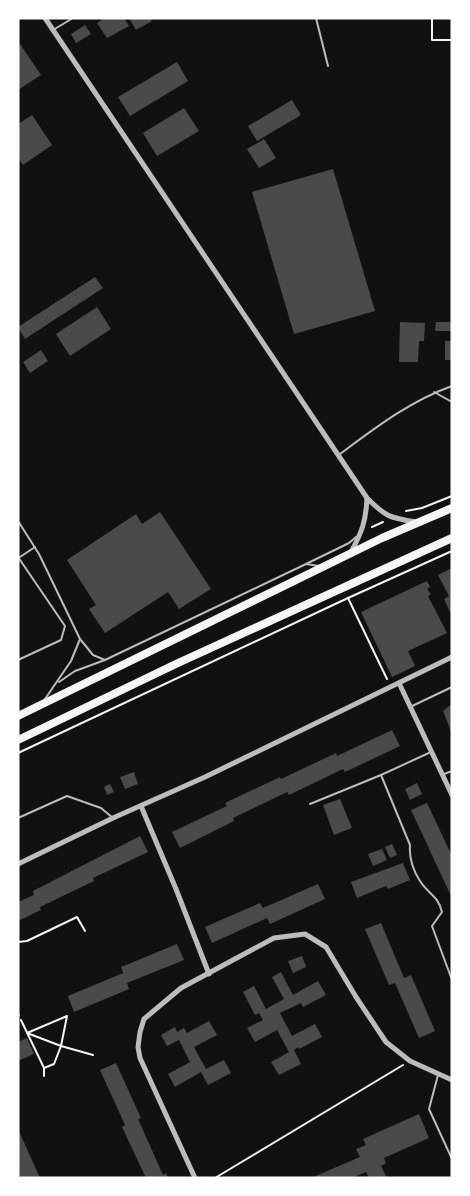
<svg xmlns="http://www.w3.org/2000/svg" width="470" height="1196" font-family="Raleway,sans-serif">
  <rect width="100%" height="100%" fill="#111"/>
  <g fill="#4a4a4a">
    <path d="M105 18H124L129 26 107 38 97 23Z"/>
    <path d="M129 18H150L152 21 136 30Z"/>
    <path d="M85 25 91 34 76 43 71 34Z"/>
    <path d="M20 44 41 75 18 90V46Z"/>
    <path d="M177 62 188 81 130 116 118 97Z"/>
    <path d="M292 100 301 115 257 141 248 126Z"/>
    <path d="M184 108 199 131 157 156 143 133Z"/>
    <path d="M32 115 52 145 23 165 18 158V124Z"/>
    <path d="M264 139 276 158 259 168 247 149Z"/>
    <path d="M333 169 375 311 294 334 252 192Z"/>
    <path d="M95 277 103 288 25 339 18 327Z"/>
    <path d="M97 307 111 329 70 356 56 334Z"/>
    <path d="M400 322 425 323 424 341H419L418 362H399Z"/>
    <path d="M436 322H452V331H435Z"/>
    <rect x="445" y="341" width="7" height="19"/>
    <path d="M41 350 48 361 30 373 23 362Z"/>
    <path d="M160 512 211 589 179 609 168 592 105 633 89 609 96 605 67 560 136 514 142 524Z"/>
    <path d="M452 568V616L444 599 449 596 438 575Z"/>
    <path d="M427 581 430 587 427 589 431 594 428 596 447 633 408 651 415 666 392 677 361 612Z"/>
    <path d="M452 704V734L443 711Z"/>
    <path d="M392 730 400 746 345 772 343 769 289 795 287 792 233 818 234 821 180 848 172 832 227 806 225 803 280 777 281 779 336 753 337 756Z"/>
    <path d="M134 772 138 784 125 789 120 777Z"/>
    <path d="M417 783 422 794 410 800 405 789Z"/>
    <path d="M110 784 114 792 107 795 104 787Z"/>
    <path d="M340 799 352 828 334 835 323 805Z"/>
    <path d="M427 803 452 856V898L411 810Z"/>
    <path d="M140 836 148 852 93 878 94 881 40 907 41 910 18 921V902L34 895 33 891Z"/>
    <path d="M392 844 397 855 390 858 385 847Z"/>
    <path d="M382 849 387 860 373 866 368 854Z"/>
    <path d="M403 863 410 880 388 889 386 886 357 898 351 882Z"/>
    <path d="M318 884 325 899 270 924 267 918 212 943 205 927 260 903 263 908Z"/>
    <path d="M381 923 404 978 411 975 435 1031 419 1038 395 983 389 985 365 929Z"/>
    <path d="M177 944 184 960 127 983 129 989 74 1012 68 996 123 973 121 967Z"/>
    <path d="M302 956 306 967 293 973 288 961Z"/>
    <path d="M281 972 293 995 318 981 326 995 303 1007 301 1003 280 1013 292 1036 315 1024 322 1037 299 1049 298 1047 294 1050 301 1064 279 1075 271 1062 289 1052 277 1030 255 1042 247 1028 263 1020 259 1013 255 1015 243 992 254 986 266 1009 284 999 272 977Z"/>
    <path d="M209 1021 217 1035 194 1047 206 1069 224 1060 231 1073 208 1085 201 1072 175 1087 168 1074 190 1062 179 1040 167 1046 161 1035 175 1027 177 1032 184 1028 187 1033Z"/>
    <path d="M27 1038 34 1054 18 1061V1042Z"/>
    <path d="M116 1063 141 1118 138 1119 163 1175 166 1173 168 1178H146L122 1127 125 1125 100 1070Z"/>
    <path d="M419 1114 429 1138 384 1158 386 1163 381 1166 387 1178H369L366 1172 352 1178H311L360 1157 356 1149 366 1145 363 1139Z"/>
    <path d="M18 1129 40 1178H21L18 1172Z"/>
  </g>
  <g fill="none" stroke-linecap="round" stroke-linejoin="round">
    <g stroke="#f5f5f5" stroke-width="2">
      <path d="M432 18V40H452"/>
      <path d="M406 511 422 508 452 496"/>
      <path d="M372 527 383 522"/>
      <path d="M348 598 387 679"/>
      <path d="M18 753 348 598 452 551"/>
      <path d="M18 942 27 941 77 917 85 931"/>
      <path d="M21 1020 44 1068V1076"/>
      <path d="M44 1068 54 1064 61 1046 67 1016 27 1033 61 1046 93 1055"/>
      <path d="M215 1178 403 1065"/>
    </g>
    <g stroke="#bcbcbc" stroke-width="2">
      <path d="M316 18 328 66"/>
      <path d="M53 30 73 18"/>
      <path d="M434 392 452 402"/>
      <path d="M340 454C375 428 410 401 452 386"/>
      <path d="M18 521 39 554 80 639 93 655 105 660 306 564 319 566"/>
      <path d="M18 557 65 626 61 640 18 660"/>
      <path d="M20 557 35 547"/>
      <path d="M306 564 349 543 356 537"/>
      <path d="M59 682 75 671 105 660"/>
      <path d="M45 699 71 661 80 639"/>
      <path d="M410 707 452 687"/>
      <path d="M431 752 381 775 410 845C409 857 413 870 420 881 428 894 438 895 442 912L432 926 452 980"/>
      <path d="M444 774 452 771"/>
      <path d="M310 804 381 775"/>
      <path d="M18 818 67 796 101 808 113 818"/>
      <path d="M18 1015H19"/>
      <path d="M438 1075 429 1109 452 1159"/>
    </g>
    <g stroke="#bcbcbc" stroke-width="5">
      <path d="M45 18 367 498C386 517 390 518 416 522"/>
      <path d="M351 552C362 532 366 521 367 498"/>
      <path d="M399 683 452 795"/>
      <path d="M141 806 176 889 209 974"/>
      <path d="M18 864 113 818 205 777 452 657"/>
      <path d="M195 1178 140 1058 138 1047 140 1032 144 1019 181 988 274 938 305 934 326 947 356 997 386 1042 410 1061 452 1080"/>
    </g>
    <g stroke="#f5f5f5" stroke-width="8">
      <path d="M18 716 382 538 452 508"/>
      <path d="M18 740 178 663 452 538"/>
    </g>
  </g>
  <rect width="470" height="1196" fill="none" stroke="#ffffff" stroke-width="39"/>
</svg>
